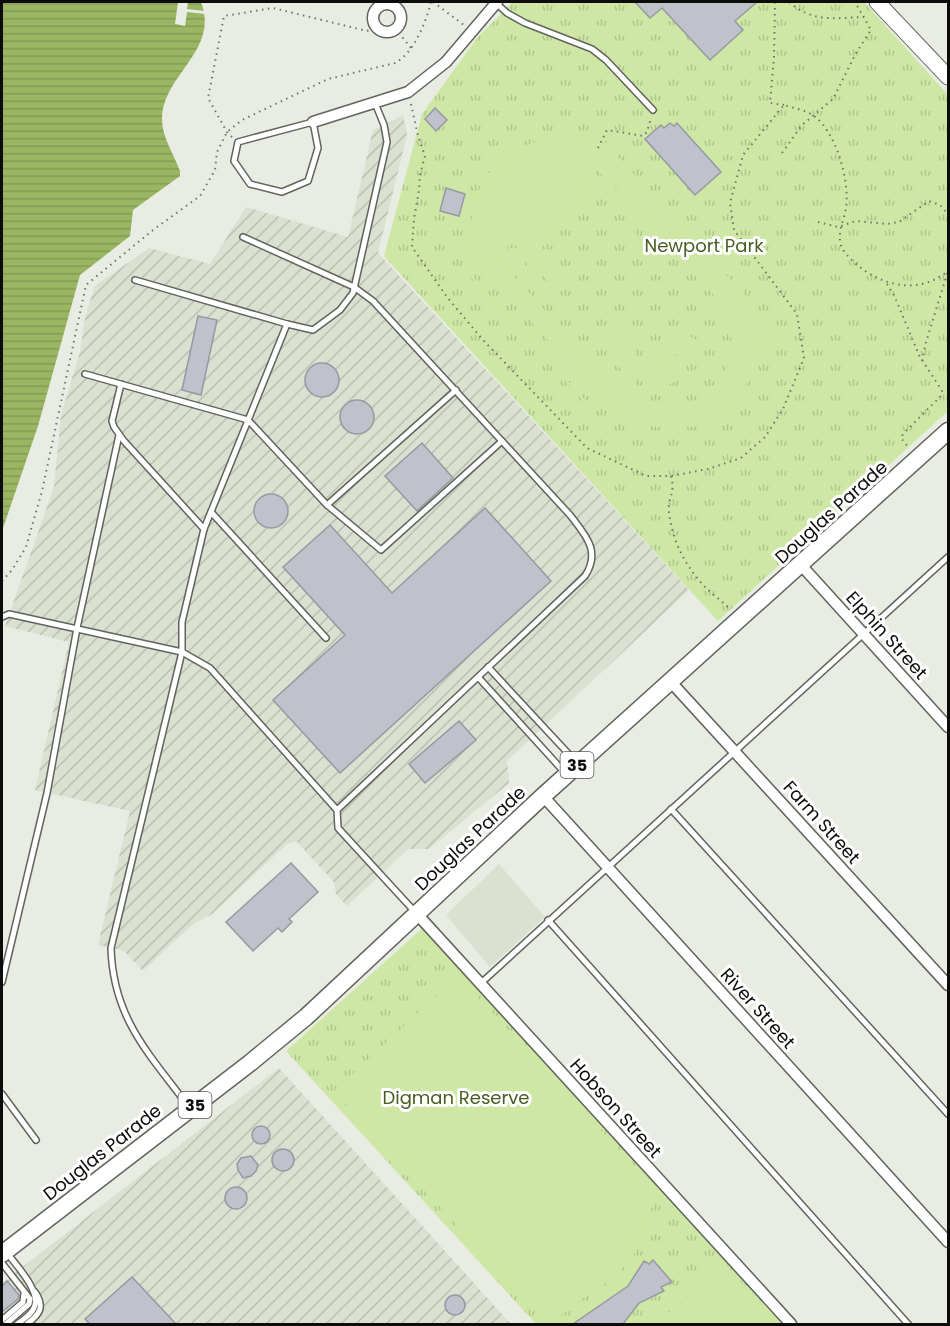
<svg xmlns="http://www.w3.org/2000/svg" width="950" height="1326" font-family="Poppins,sans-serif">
  <defs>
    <pattern id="industrial-furrows" width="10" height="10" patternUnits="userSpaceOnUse" patternTransform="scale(1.5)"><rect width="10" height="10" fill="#dae1d1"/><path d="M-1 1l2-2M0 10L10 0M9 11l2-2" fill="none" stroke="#bac0b2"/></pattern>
    <pattern id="grass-tufts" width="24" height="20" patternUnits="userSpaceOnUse" patternTransform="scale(1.5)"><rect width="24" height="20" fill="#cee7a4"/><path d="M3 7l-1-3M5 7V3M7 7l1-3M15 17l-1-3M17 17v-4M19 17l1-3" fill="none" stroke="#b0c58c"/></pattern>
    <pattern id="water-rules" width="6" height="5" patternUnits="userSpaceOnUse" patternTransform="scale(1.5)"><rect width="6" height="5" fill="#9ab662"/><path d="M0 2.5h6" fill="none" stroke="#849b54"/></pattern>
  </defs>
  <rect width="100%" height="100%" fill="#e8ece3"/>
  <path fill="#dae1d1" d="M499 864 545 917 490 967 446 915Z"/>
  <g fill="url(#industrial-furrows)">
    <path d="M403 115 407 135 378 253 689 590 507 761 509 783 429 849H408L347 906 336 894 334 882 296 841 287 844 212 914 193 924 143 971 124 951 98 945 130 811 35 790 69 642 5 626 54 487 61 415 80 352 85 317 95 286 149 248 210 264 246 207 348 237 373 130Z"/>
    <path d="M279 1068 511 1324H2V1283Z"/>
  </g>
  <g fill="url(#grass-tufts)">
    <path d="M513 2H864L948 95V411L718 621 384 256 422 114 477 38Z"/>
    <path d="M427 924 791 1324H536L286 1051Z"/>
  </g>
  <g fill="#cee7a4" fill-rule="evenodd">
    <path d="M599 136 779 332 762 348 750 335C763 424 678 451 611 409L469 254C471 235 470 212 477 194 495 150 545 127 590 145ZM595 169 602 174 714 295C765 359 695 437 623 395L507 269 496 250 498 241 505 237 515 241 520 246 536 245 584 201Z"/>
    <path d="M626 224 702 306 698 309 622 227Z"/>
    <path d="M506 245 508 248 565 250 551 283 508 249 505 250 503 247Z"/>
    <path d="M465 268 521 329 524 326 534 336 530 340 586 401 584 402 529 341 524 345 515 334 519 331 463 269Z"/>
    <path d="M666 326 704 343 708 341H711L712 347 707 349 704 347 664 358 661 342Z"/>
    <path d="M634 329 636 388 638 390 636 392 601 340Z"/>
    <path d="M651 362 692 372 696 369H699L701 375 696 377 692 375 654 390 650 377Z"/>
    <path d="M458 976 660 1194 649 1212 633 1256 615 1277 590 1293 550 1324H547L334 1091Z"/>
    <path d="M725 1263 776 1324H656Z"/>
  </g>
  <path fill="url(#water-rules)" d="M2 2H201C220 51 162 75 162 119 162 138 174 154 180 171V176L133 210 130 236 80 275 38 426 2 531Z"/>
  <path fill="#e8ece3" d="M178 2H188L187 9 205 11V14L187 12 185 26 175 24Z"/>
  <g fill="#c0c2cb" stroke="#9799a2" stroke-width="1.5">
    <path d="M635 2H757L735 21 743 30 710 60 662 8 650 18Z"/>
    <path d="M435 108 447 120 436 131 425 119Z"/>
    <path d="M670 123 674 126 677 123 721 172 695 195 645 139 661 125 664 128Z"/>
    <path d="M446 188 465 194 459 216 440 211Z"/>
    <path d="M198 316 217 320 201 395 182 390Z"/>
    <circle cx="322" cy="380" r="17"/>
    <circle cx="357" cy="417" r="17"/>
    <path d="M422 443 453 478 417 511 385 476Z"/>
    <circle cx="271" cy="511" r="17"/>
    <path d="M485 508 551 581 340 773 273 700 345 635 283 567 330 525 392 593Z"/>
    <path d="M459 721 476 740 425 783 409 764Z"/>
    <path d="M291 863 318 892 289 919 292 922 282 932 278 928 253 951 226 922Z"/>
    <circle cx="261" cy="1135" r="9"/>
    <circle cx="283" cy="1160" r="11"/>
    <path d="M251 1156 258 1165 256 1171 251 1176 243 1178 238 1170 237 1164 241 1158Z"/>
    <circle cx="236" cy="1198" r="11"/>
    <path d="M653 1260 672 1282 661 1287 664 1291 639 1303 623 1324H573L628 1286 644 1261 649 1264Z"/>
    <path d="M132 1277 176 1324H90L85 1319Z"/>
    <path d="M7 1281 19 1295 18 1299 2 1312V1286Z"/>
    <circle cx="455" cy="1305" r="10"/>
  </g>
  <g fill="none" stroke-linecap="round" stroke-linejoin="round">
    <g stroke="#61645c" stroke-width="8">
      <g id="lane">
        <path d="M496 3 507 13 525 23 592 49 606 60 653 110"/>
        <path d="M313 122 318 148 308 181 282 192 250 184 234 161 238 142Z"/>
        <path d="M243 237 354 287 373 301 570 515C586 536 601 551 585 576L337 810"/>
        <path d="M135 280 287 324"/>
        <path d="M85 374 248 420 327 505 456 390"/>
        <path d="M121 384 112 421 114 427 124 441 204 529"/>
        <path d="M327 505 381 550 502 441"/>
        <path d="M211 512 326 638"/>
        <path d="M2 617 9 614 182 652 210 668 337 810 338 828 416 913"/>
        <path d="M488 667 577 763"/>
        <path d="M478 677 566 774"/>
        <path d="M671 809 948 1114"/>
        <path d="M548 920 908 1324"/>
        <path d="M2 982 47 793 77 628 119 435"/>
        <path d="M480 984 948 557"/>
        <path d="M2 1094 36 1140"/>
        <path d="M189 1107C149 1054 113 1018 111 948L182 652V622L204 529 287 324 313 330 340 310 353 293 387 142 384 125 375 103"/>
        <path d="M7 1253C16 1265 42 1292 34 1308 31 1315 23 1320 17 1324"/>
        <path d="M2 1263 30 1299 29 1304 6 1324"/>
        <path d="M2 1320 23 1302 24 1293"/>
        <path d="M27 1324C40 1314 45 1307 35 1292"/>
      </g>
    </g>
    <g stroke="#61645c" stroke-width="13">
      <g id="street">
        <circle cx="387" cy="18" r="14"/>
        <path d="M313 122 408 92 446 62 497 2"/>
        <path d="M801 565 948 727"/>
        <path d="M670 681 948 985"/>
        <path d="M543 796 948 1242"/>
        <path d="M417 914 791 1324"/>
      </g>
    </g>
    <g stroke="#61645c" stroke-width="17">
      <path id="secondary" d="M877 2 948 77"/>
    </g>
    <g stroke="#61645c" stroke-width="19">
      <path id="primary" d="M2 1254 250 1063 306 1017 543 796 948 431"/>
    </g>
    <g stroke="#71746e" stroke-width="2" stroke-dasharray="1.5 4.5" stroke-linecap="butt">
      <path d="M433 2 464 25"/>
      <path d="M775 2 774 57 770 103 784 105"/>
      <path d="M789 2C814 23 833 18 864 17"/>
      <path d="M395 28 411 48"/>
      <path d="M411 104 418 136 425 156 420 175 419 190 414 219 412 247 447 297 483 340 587 448 646 476H671L708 469 741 458 765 437 783 409 804 358 797 314 734 230 730 203 743 155 784 105C793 108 806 110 814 116 836 132 850 181 846 208 844 221 836 234 842 248 846 255 854 263 861 268 888 288 921 293 948 271"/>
      <path d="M232 137 227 132 208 98 224 16 273 8 367 31 377 27"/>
      <path d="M598 148 607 130 643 136 647 132 651 118"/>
      <path d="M782 153 802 125 833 99 856 53 871 30 855 2"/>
      <path d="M818 222 838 227 856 221 887 224 899 222 929 201 940 205 948 214"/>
      <path d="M887 284 894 295 919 355 942 391 941 396 903 434 901 438 908 447"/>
      <path d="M922 361 926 342 948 271"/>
      <path d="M671 476C676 494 667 498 669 512 672 541 686 567 705 587 713 595 722 601 730 609"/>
      <path d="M2 581 12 570 26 547 42 491 86 285 153 230 200 196 215 170 217 152 227 132 242 120 328 79 395 63C414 53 426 22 431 2"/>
    </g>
    <use href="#lane" stroke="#fff" stroke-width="5"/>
    <use href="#street" stroke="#fff" stroke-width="10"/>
    <use href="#secondary" stroke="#fff" stroke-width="15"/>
    <use href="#primary" stroke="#fff" stroke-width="16"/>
  </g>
  <g text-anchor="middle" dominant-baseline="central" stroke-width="6" stroke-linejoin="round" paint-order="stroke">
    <g fill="#fff" stroke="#555654" stroke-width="1.5">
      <rect x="560.5" y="752" width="33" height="26" rx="4.5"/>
      <rect x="178.5" y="1092" width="33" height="26" rx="4.5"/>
    </g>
    <g font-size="16" font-weight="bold" fill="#0c0d0a">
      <text x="577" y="765">35</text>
      <text x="195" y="1105">35</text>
    </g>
    <g font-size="18" fill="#495c21" stroke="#fff">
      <text x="704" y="245">Newport Park</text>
      <text x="456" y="1097">Digman Reserve</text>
    </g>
    <g font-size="18" fill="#0c0d0a" stroke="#fff">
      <text transform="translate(831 512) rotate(-42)">Douglas Parade</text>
      <text transform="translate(887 635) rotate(48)">Elphin Street</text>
      <text transform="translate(822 822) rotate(48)">Farm Street</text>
      <text transform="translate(470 838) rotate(-43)">Douglas Parade</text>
      <text transform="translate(758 1008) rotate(48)">River Street</text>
      <text transform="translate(616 1108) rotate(48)">Hobson Street</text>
      <text transform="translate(102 1152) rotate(-38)">Douglas Parade</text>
    </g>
  </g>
  <rect width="950" height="1326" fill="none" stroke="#0c0d0a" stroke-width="6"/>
</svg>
